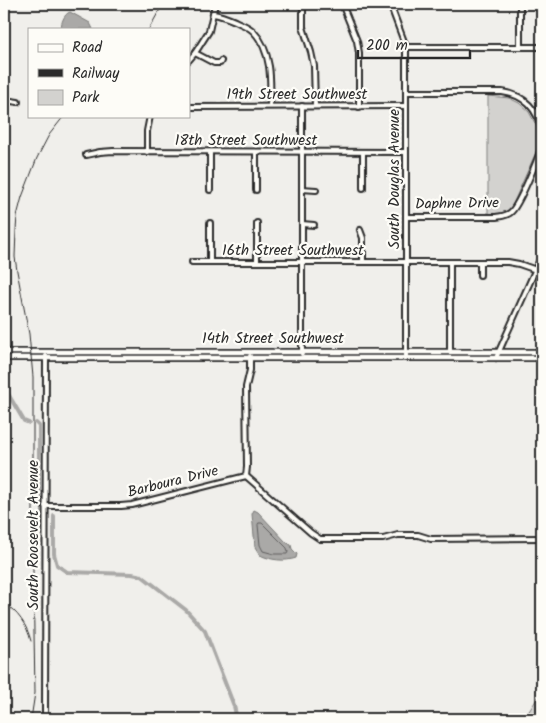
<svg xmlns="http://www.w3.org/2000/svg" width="546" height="723" font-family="Kalam,sans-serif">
  <rect width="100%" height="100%" fill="#f0efeb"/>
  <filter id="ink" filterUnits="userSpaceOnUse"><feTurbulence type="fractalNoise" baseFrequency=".02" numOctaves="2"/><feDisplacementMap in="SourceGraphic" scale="10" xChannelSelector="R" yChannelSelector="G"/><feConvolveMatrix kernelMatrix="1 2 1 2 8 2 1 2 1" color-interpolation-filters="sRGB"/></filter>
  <g filter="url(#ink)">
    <g fill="#d3d2cf" stroke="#7f7e7d">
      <path d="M488 96 509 98 519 103 529 112 537 127 538 139 537 150 512 206C506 214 498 214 488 214Z"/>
      <path d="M542 691V719H524Z"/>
    </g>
    <g fill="#aaa9a7" stroke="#777775">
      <path d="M70 12 90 23 93 29H61C61 23 64 14 70 12Z"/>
      <path d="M254 510 258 512 286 542 291 545 292 549 297 554 296 558C285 562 270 560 260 555L255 547 252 514Z"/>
    </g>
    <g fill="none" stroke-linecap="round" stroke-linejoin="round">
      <path stroke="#5e5d5d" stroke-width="1" d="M259 523H262L287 548 288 552 287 554H274L263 551 260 545 258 525Z"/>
      <g stroke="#aaa9a7" stroke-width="4">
        <path d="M4 387 24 421 29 423"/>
        <path d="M36 423 39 426V503L40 506"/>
        <path d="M54 516V554L57 565 67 572 132 574 142 576 186 610 205 631 234 706 237 719"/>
      </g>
      <g stroke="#2b2b2b" stroke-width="8">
        <g id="minor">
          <path d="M303 4V27L311 52 314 66 315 106"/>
          <path d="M342 4 357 41 359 53V107"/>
          <path d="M390 4 406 47V358"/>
          <path d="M520 4V47"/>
          <path d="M213 14C221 15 228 18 235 21 241 24 248 26 253 31 272 50 271 81 270 106"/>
          <path d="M406 47H542"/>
          <path d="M195 53 214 63H220L221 61"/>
          <path d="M189 60 195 53 209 31 215 4"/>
          <path d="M406 92H502C525 95 538 110 542 132"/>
          <path d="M4 100 18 102"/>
          <path d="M302 106V354"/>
          <path d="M189 107 406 106"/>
          <path d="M536 112 542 108"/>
          <path d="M147 152V131L150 116"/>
          <path d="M210 152V190"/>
          <path d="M256 152V190"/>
          <path d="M86 155 100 152 113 151 406 152"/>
          <path d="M363 188V152"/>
          <path d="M302 189 316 190"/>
          <path d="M407 217H496C501 216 507 216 511 212 519 205 539 157 542 145"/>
          <path d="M210 223V262"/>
          <path d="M302 224 314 225"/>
          <path d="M360 230 363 238V262"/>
          <path d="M192 262H508L519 264 542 272"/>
          <path d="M257 262V223"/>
          <path d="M480 262V275"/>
          <path d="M450 352V262"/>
          <path d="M496 358 542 255"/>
          <path d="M246 476 311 533 320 539H383L398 535H418L431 539 542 538"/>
          <path d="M246 476 247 467 246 387 250 370V356"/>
          <path d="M45 506H121L132 505 246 476"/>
          <path d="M45 719 46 356"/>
        </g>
      </g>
      <g stroke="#2b2b2b" stroke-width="8">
        <g id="major">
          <path d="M4 352H542"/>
          <path d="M4 358H542"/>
        </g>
      </g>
      <use href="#minor" stroke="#fdfcf7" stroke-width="4"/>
      <use href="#major" stroke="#fdfcf7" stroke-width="4.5"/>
      <g stroke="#2b2b2b" stroke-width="1">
        <path d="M149 29 163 4"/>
        <path d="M4 603C18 612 27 625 31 641"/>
        <path d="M31 719 35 693 33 572V377L29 334 17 271 15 257 16 230 17 216 22 197 37 158 49 135 64 116"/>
      </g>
    </g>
  </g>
  <g text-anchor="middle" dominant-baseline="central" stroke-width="4.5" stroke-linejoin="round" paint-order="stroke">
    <g font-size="15" fill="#2b2b2b" stroke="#fdfcf7">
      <text x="297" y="95">19th Street Southwest</text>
      <text x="246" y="141">18th Street Southwest</text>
      <text transform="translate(395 179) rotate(-90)">South Douglas Avenue</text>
      <text transform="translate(457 204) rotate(-1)">Daphne Drive</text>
      <text x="293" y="251">16th Street Southwest</text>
      <text x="273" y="339">14th Street Southwest</text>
      <text transform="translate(173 482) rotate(-14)">Barboura Drive</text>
      <text transform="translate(34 535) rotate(-90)">South Roosevelt Avenue</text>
    </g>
  </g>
  <rect width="546" height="723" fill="none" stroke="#fdfcf7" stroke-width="20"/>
  <rect x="10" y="10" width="526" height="703" fill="none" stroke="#2b2b2b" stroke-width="2" filter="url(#ink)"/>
  <rect x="28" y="28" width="162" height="90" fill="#fdfcf7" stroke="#a9a8a5"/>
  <rect x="38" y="44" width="25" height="8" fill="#fdfcf7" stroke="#a9a8a5"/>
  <text x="72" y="52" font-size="15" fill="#2b2b2b">Road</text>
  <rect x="38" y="69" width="25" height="8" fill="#2b2b2b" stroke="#a9a8a5"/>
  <text x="72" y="78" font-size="15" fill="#2b2b2b">Railway</text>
  <rect x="38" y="90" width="25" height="15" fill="#d3d2cf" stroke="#a9a8a5"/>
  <text x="72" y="102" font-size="15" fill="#2b2b2b">Park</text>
  <path d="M358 50v8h112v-8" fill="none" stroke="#2b2b2b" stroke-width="2.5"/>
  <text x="366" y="50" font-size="15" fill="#2b2b2b" stroke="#fdfcf7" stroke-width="4" paint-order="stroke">200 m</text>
</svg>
